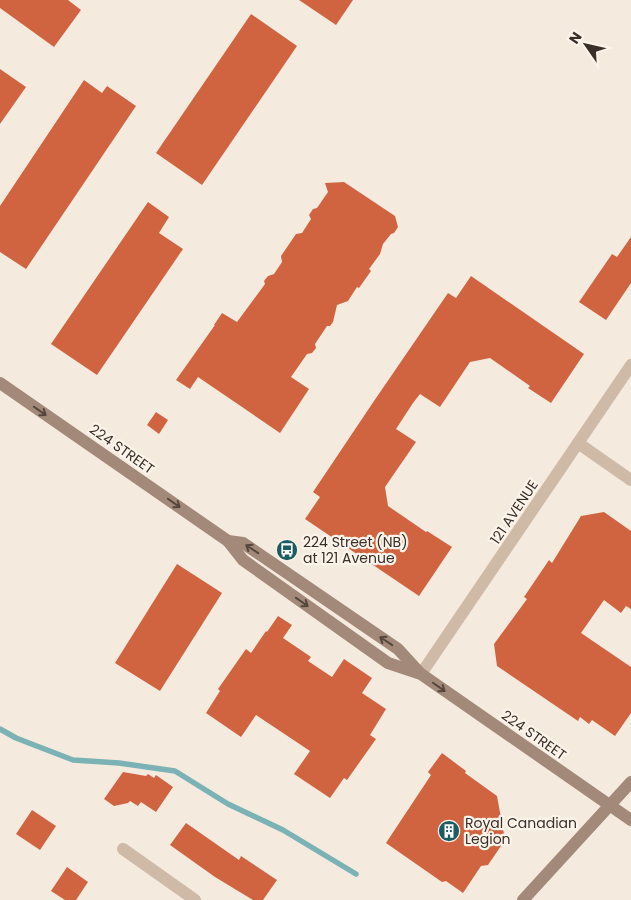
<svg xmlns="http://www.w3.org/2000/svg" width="631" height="900" font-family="Poppins,sans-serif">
  <rect width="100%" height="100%" fill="#f5eade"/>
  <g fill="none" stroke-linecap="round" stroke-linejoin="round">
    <path stroke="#7ab2b5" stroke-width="5.5" d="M0 729 16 738 73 760 119 763 175 771 228 804 283 830 356 874"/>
  </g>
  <g fill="#d06441">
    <path d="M0 0H68L81 10 54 47 0 8Z"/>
    <path d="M299 0H353L336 25Z"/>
    <path d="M251 14 297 46 202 185 156 153Z"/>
    <path d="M0 69 26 87 0 124Z"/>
    <path d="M84 80 102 93 107 86 136 106 26 269 0 252V206Z"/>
    <path d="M344 182 395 216 398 227 394 233 391 234 383 244 380 254 369 269 371 271 359 288 357 287 348 301 337 305 333 322 330 326H327L315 344 316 348 312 353 307 354 291 377 309 389 280 433 198 377 190 389 176 380 215 325H214L222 313 237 322 265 284 264 281 268 276 274 274 282 262 281 256 296 234 302 233 311 219 309 215 313 209 317 208 328 192 325 183Z"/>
    <path d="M148 202 169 217 159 233 183 249 97 375 51 344Z"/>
    <path d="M631 237V283L606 320 579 302 612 254 617 257Z"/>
    <path d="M471 276 584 354 551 403 528 388 530 386 490 358 470 362 440 407 420 394 413 403 396 429 416 442 385 487 388 506 426 532 427 531 452 547 419 596 305 519 320 497 313 492 374 401 448 293 456 298Z"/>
    <path d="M156 412 168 420 159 434 147 425Z"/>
    <path d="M604 512 631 531V609L626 606 621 613 604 600 581 633 631 667V713L615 736 592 720 589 724 580 717 578 721 497 666 494 644 527 599 524 597 549 560 552 563 581 516Z"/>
    <path d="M177 564 222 593 160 691 115 663Z"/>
    <path d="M278 616 292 625 283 638 311 657 308 661 332 677 344 659 372 678 362 693 386 709 370 735 376 739 347 780 344 778 330 798 294 774 310 751 256 715 241 737 206 713 220 691 218 689 246 649 251 653 266 631 267 632Z"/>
    <path d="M442 753 466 771 465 773 497 796 505 840 488 865 481 866 463 893 446 881 442 882 386 843 431 775 428 772Z"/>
    <path d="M123 772 146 776 148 774 154 778 156 775 173 787 156 812 141 802 138 806 130 801 128 803 114 806 104 799Z"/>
    <path d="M32 810 56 826 40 850 16 834Z"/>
    <path d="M186 823 239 860 241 856 277 880 263 900H253L215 877 170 845Z"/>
    <path d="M67 867 88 882 76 900H65L51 891Z"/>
  </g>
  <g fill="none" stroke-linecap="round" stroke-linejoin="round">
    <g stroke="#cfbaa8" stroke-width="12">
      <path d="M578 443 631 480"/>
      <path d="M421 674 631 365"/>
      <path d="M123 849 195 900"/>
    </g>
    <g stroke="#a38979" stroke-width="12">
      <path d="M0 383 228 541 243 560 388 663 421 674 631 820"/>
      <path d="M228 541 243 543 398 649 419 672"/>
      <path d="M523 900 631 782"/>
    </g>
  </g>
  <defs><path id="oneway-shaft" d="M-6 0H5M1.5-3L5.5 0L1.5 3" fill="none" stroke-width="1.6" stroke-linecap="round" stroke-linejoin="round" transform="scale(1.25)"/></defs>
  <g stroke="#55463d">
    <use href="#oneway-shaft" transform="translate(40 411) rotate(35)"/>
    <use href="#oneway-shaft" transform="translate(174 503) rotate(35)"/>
    <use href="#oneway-shaft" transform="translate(252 549) rotate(-146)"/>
    <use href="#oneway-shaft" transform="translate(302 602) rotate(35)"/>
    <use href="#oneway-shaft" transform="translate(386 641) rotate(-146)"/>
    <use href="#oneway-shaft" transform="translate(439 687) rotate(35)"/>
  </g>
  <defs>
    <g id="bus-disc" transform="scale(1.125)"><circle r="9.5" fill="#1a5c61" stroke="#fcf4eb"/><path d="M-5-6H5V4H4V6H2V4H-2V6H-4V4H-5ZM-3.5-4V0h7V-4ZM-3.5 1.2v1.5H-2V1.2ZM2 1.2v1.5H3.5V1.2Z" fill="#fff"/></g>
    <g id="building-disc" transform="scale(1.125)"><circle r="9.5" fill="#1a5c61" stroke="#fcf4eb"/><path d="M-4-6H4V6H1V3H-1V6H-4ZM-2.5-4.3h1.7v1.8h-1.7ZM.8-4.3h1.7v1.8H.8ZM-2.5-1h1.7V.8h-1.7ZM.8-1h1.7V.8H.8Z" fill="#fff"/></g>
  </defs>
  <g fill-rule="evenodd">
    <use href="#bus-disc" x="287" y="550"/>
    <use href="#building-disc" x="449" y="831"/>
  </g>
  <g text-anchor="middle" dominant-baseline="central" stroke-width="4.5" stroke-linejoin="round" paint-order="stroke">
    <g font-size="14" fill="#3b2f29" stroke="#fcf4eb">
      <text transform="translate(122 449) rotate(35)">224 STREET</text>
      <text transform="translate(514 512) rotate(-56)">121 AVENUE</text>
      <text transform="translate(534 735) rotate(35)">224 STREET</text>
    </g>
    <g font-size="14" fill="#3b2f29" stroke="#fcf4eb" text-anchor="start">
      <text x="303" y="542">224 Street (NB)<tspan x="303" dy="16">at 121 Avenue</tspan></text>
      <text x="465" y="823">Royal Canadian<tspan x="465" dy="16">Legion</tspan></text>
    </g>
  </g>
  <g transform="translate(586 45) rotate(304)" stroke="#fcf4eb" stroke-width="4" paint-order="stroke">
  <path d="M0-4L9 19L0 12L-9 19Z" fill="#3b2f29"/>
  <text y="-8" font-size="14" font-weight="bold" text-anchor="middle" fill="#3b2f29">N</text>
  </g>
</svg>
